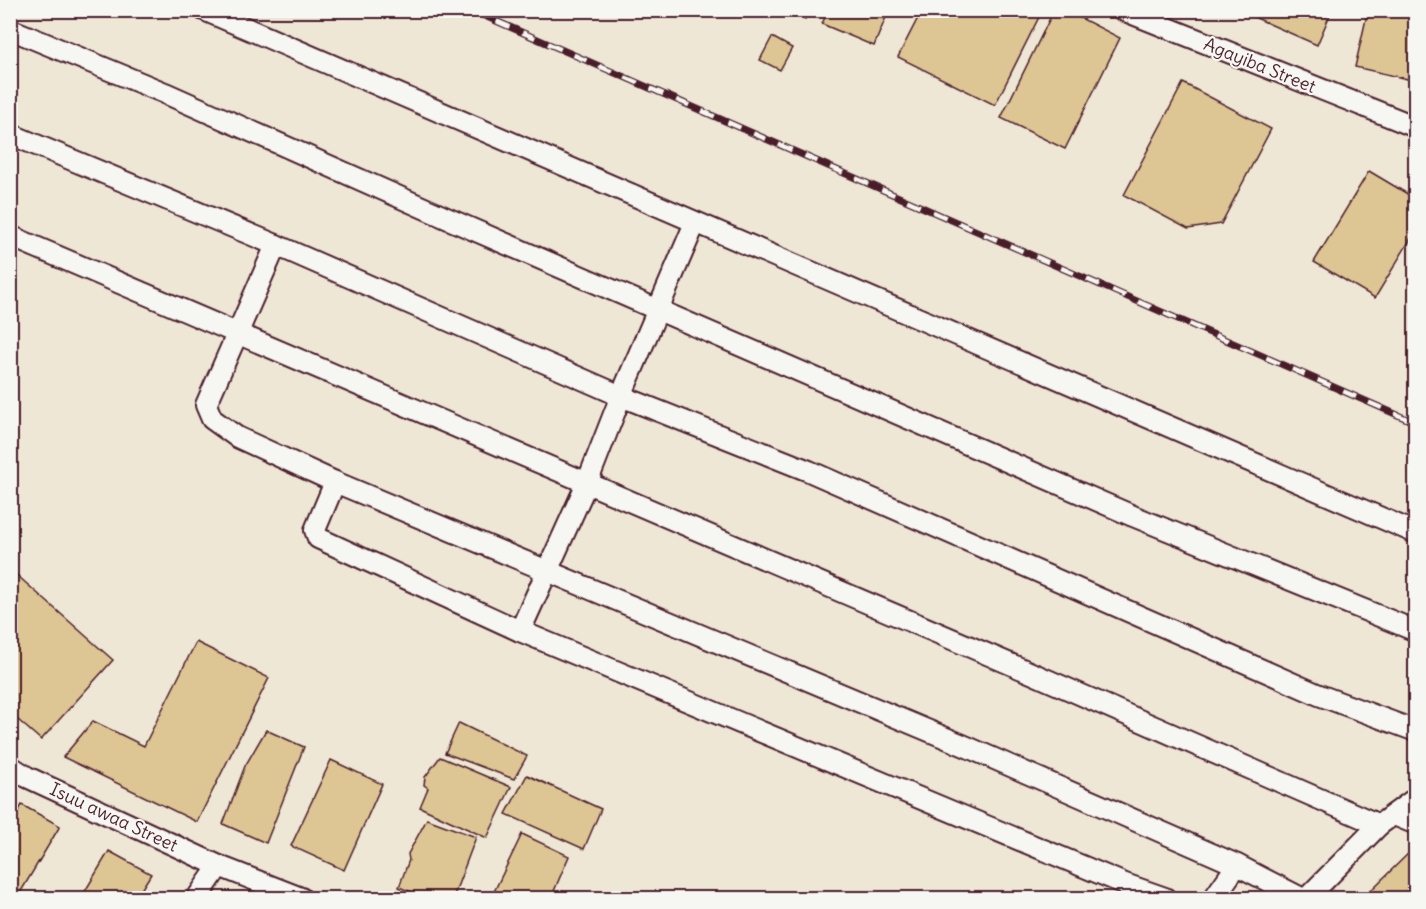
<svg xmlns="http://www.w3.org/2000/svg" width="1426" height="909" font-family="Delius,sans-serif">
  <rect width="100%" height="100%" fill="#efe7d6"/>
  <filter id="ink" filterUnits="userSpaceOnUse"><feTurbulence type="fractalNoise" baseFrequency=".0167" numOctaves="2"/><feDisplacementMap in="SourceGraphic" scale="12" xChannelSelector="R" yChannelSelector="G"/><feConvolveMatrix kernelMatrix="1 2 1 2 8 2 1 2 1" color-interpolation-filters="sRGB"/></filter>
  <g filter="url(#ink)">
    <g fill="#dec594" stroke="#4a1f2b" stroke-width="1.5">
      <path d="M791 10H810L805 19Z"/>
      <path d="M828 10H889L874 46 822 24Z"/>
      <path d="M922 10H1036L1041 13 995 105 898 57Z"/>
      <path d="M1054 10H1065L1120 38 1065 149 1001 118Z"/>
      <path d="M1238 10H1332L1317 45Z"/>
      <path d="M1368 10H1416V65L1412 80 1355 67Z"/>
      <path d="M772 37 792 48 780 70 760 60Z"/>
      <path d="M1183 83 1271 129 1221 224 1188 229 1124 195Z"/>
      <path d="M1369 171 1416 199V230L1375 298 1314 262Z"/>
      <path d="M10 569 113 660 41 740 10 713Z"/>
      <path d="M196 642 269 678 197 822 63 757 93 721 144 746Z"/>
      <path d="M459 723 527 756 514 779 445 753Z"/>
      <path d="M266 730 304 747 266 843 223 824 245 766Z"/>
      <path d="M440 757 511 787 487 838 420 807 428 788 424 785 425 777Z"/>
      <path d="M331 760 382 784 344 870 291 846Z"/>
      <path d="M527 775 601 809 584 849 506 814Z"/>
      <path d="M22 805 60 826 17 898H10V824Z"/>
      <path d="M427 819 476 837 453 898H426L399 887 409 860 408 854Z"/>
      <path d="M522 834 569 856 551 898H491Z"/>
      <path d="M1416 846V898H1363Z"/>
      <path d="M109 851 151 874 136 898H81Z"/>
    </g>
    <g fill="none" stroke-linecap="round" stroke-linejoin="round">
      <g stroke="#4a1f2b" stroke-width="24">
        <g id="street">
          <path d="M204 10 1416 533"/>
          <path d="M1123 10 1416 127"/>
          <path d="M10 29 165 93 451 220 1133 516 1416 631"/>
          <path d="M10 134 276 245 621 396 809 471 1319 695 1416 731"/>
          <path d="M10 236 1036 675 1379 825"/>
          <path d="M276 245 206 405 212 419 237 437 335 482 965 746 1237 865 1301 898"/>
          <path d="M335 482 315 530 318 538 520 631 1125 884 1165 898"/>
          <path d="M520 631 587 483 621 396 695 223"/>
          <path d="M10 766 27 777 219 866 301 898"/>
          <path d="M1394 815 1416 824"/>
          <path d="M197 898 219 866"/>
          <path d="M1214 898 1237 865"/>
          <path d="M1307 898 1379 825 1416 798"/>
        </g>
      </g>
      <use href="#street" stroke="#f6f6f2" stroke-width="20"/>
      <g stroke="#4a1f2b" stroke-width="7">
        <path id="rail" d="M471 10 1416 423"/>
      </g>
      <use href="#rail" stroke="#f6f6f2" stroke-width="4.5" stroke-dasharray="14" stroke-linecap="butt"/>
    </g>
  </g>
  <g text-anchor="middle" dominant-baseline="central" stroke-width="4.5" stroke-linejoin="round" paint-order="stroke">
    <g font-size="18" fill="#4a1f2b" stroke="#f6f6f2">
      <text transform="translate(1260 65) rotate(22)">Agayiba Street</text>
      <text transform="translate(114 817) rotate(25)">Isuu awaa Street</text>
    </g>
  </g>
  <rect width="1426" height="909" fill="none" stroke="#f6f6f2" stroke-width="36"/>
  <rect x="18" y="18" width="1390" height="873" fill="none" stroke="#4a1f2b" stroke-width="2" filter="url(#ink)"/>
</svg>
